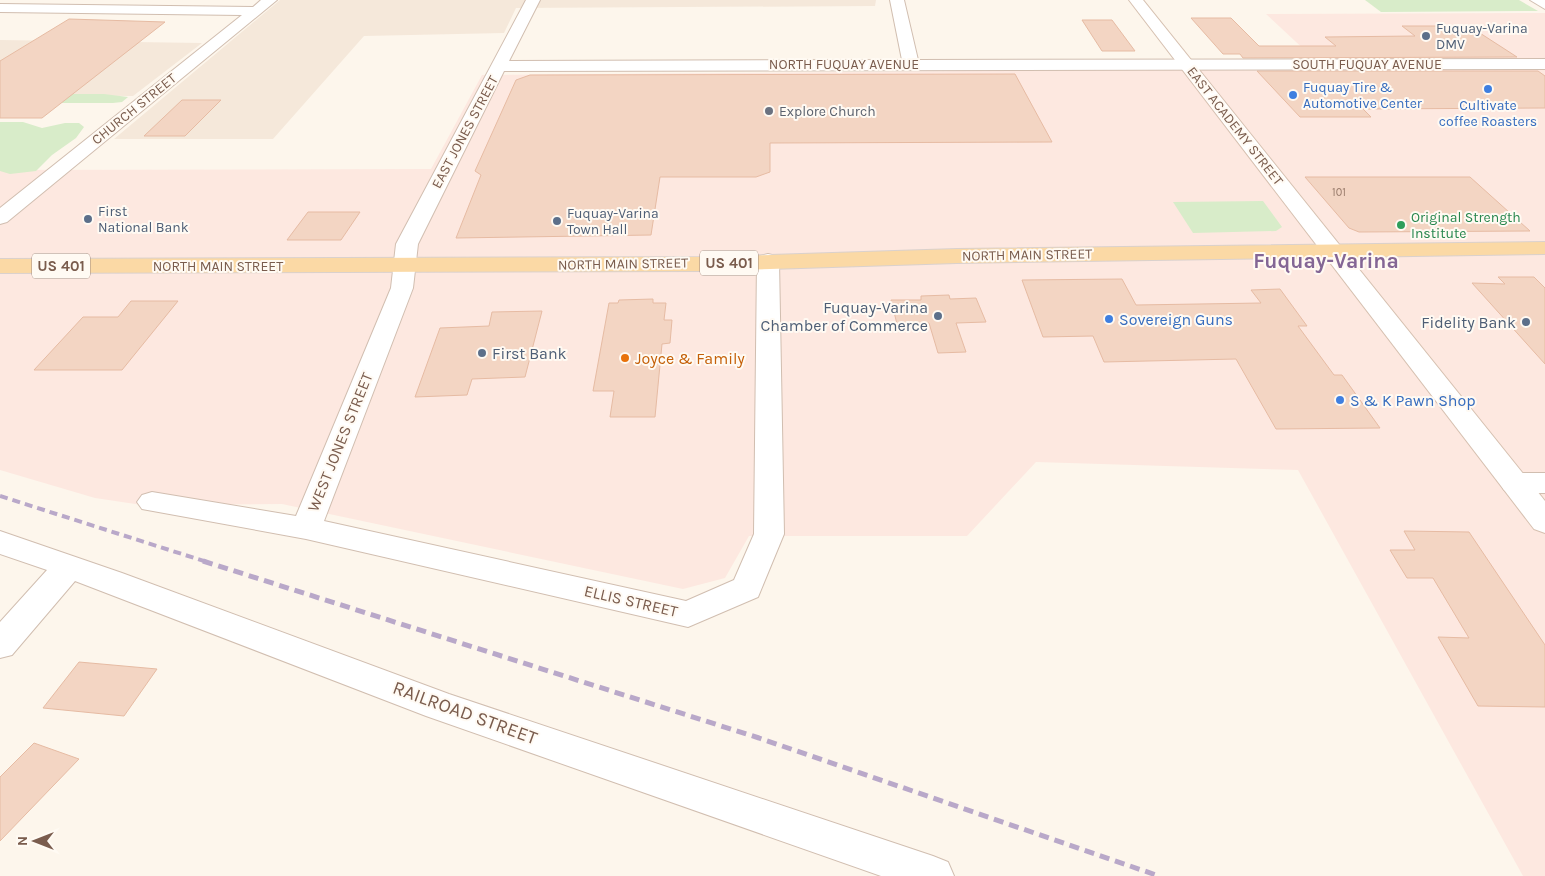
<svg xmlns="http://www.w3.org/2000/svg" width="1545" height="876" font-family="Karla,sans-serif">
  <rect width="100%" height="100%" fill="#fdf6ec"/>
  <g fill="#f5e8da">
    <path d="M280 0H876L875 6 516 8 504 33 364 36 273 139H114Z"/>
    <path d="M0 40 202 43 133 96 0 95Z"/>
  </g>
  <path fill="#fde8e0" d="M1545 13V876H1523L1298 470 1036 462 967 536H749L725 578 683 589 282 504 142 505 95 498 0 470V170L431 169 482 75 1324 68 1266 14Z"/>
  <g fill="#d8ecc9">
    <path d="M1365 0H1519L1538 11 1381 12Z"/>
    <path d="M61 94H104L128 97 122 102 113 103H32Z"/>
    <path d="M0 122H23L42 128 65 123H79L84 127 76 138 52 155 36 171 10 174 0 171Z"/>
    <path d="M1263 201 1282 227 1276 231 1193 233 1173 202Z"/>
  </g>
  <g fill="#f3d5c3" stroke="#e6bba3">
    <path d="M1191 18H1231L1259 46H1336L1325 37 1415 36 1402 26H1469L1517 57 1243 58 1240 54H1223Z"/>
    <path d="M69 19 165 22 42 118H0V61Z"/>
    <path d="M1082 20H1112L1135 51H1102Z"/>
    <path d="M1257 71H1538L1545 76V108L1363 109 1371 117H1300Z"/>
    <path d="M1015 74 1052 142 770 143V172L756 177H660L651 235 456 238 481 175 475 171 516 80 530 75Z"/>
    <path d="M182 100H221L185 136H144Z"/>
    <path d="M1305 177H1470L1530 231 1359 232 1349 228Z"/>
    <path d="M308 212H360L341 240H287Z"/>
    <path d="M1498 277H1534L1545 288V364L1472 283 1505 284Z"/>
    <path d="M1122 279 1136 305 1261 303 1251 290 1280 289 1307 326H1298L1334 375H1342L1380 428 1276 429 1236 359 1104 362 1093 336 1043 337 1022 280Z"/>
    <path d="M949 295 950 299 976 298 986 322 956 323 966 352 938 353 929 323 897 324 891 300H921V296Z"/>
    <path d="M653 299V303H666L664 320H672L670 343 662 344 655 417H610L614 391H593L609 303H618L619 300Z"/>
    <path d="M131 301H178L122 370H34L83 317H118Z"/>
    <path d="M542 311 525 377 472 379 467 395 415 397 440 328 489 326 492 312Z"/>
    <path d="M1404 531 1469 532 1545 645V707L1478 706 1438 637 1469 638 1433 578H1407L1390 550H1415Z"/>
    <path d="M79 662 157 669 124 716 43 708Z"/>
    <path d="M34 743 79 759 0 841V777Z"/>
  </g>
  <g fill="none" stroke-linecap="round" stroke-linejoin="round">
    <g stroke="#d1beb0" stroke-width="2">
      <g id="street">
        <path d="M261 0H277L7 222 0 224V208L242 15 0 12V4L253 7Z"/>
        <path d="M526 0H540L509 61 902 60 890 0H904L918 60 1545 59V69L504 71 418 244 413 288 324 521 686 601 734 580 754 534 757 261 760 256 768 254 776 256 779 261 784 534 758 597 688 627 306 539 142 509 137 502 142 495 152 492 296 516 391 288 396 244Z"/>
        <path d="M1530 0H1545V9Z"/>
        <path d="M1514 473H1545V493H1514L1504 490 1500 483 1504 476Z"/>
        <path d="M0 531 122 573 449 694 933 856 948 862 954 876H881L426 716 75 581 12 655 0 658V622L47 570 0 554Z"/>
      </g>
    </g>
    <g stroke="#d6c0b0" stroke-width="2">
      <path id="secondary" d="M1129 0H1143L1545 501V533L1534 529Z"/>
    </g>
    <g stroke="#dad1cd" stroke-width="2">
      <path id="primary" d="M1545 242V254L957 263 708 271 0 273V259L708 257 957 249Z"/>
    </g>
    <use href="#street" fill="#fff" fill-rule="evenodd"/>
    <use href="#secondary" fill="#fff" fill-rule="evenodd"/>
    <use href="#primary" fill="#fbd9a5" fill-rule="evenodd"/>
    <path stroke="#b9a8c9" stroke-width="4" stroke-dasharray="8 5" stroke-linecap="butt" d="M0 496 207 562"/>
    <path stroke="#b9a8c9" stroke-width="5" stroke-dasharray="10 6" stroke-linecap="butt" d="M203 561 759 738 1159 876"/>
  </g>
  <g fill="#5c6f8a" stroke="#fffaf3" stroke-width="2">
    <circle cx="1426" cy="36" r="5"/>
    <circle cx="88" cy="219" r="5"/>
    <circle cx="557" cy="221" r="5"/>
    <circle cx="938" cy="316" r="5"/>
    <circle cx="1526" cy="322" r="5"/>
    <circle cx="482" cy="353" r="5"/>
  </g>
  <g fill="#3f7fe0" stroke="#fffaf3" stroke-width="2">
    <circle cx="1488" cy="89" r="5"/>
    <circle cx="1293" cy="95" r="5"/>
    <circle cx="1109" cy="319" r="5"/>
    <circle cx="1340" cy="400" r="5"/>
  </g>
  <circle fill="#6b7280" stroke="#fffaf3" stroke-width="2" cx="769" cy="111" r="5"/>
  <circle fill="#2e9e5b" stroke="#fffaf3" stroke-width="2" cx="1401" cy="225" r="5"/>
  <circle fill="#e8710a" stroke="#fffaf3" stroke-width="2" cx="625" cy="358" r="5"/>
  <g text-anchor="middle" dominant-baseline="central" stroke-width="4" stroke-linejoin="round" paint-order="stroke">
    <g font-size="11" fill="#987a6a">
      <text x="1339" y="192">101</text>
    </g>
    <g font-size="14" fill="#4e5e75" stroke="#fffaf3" text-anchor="start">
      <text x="1436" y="28">Fuquay-Varina<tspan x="1436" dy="16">DMV</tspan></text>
      <text x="98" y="211">First<tspan x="98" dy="16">National Bank</tspan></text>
      <text x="567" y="213">Fuquay-Varina<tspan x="567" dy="16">Town Hall</tspan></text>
    </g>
    <g font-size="14" fill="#7a5c4d" stroke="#fffaf3">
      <text x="844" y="64">NORTH FUQUAY AVENUE</text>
      <text x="1367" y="64">SOUTH FUQUAY AVENUE</text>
      <text transform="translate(134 109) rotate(-39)">CHURCH STREET</text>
      <text transform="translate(1235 126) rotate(52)">EAST ACADEMY STREET</text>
      <text transform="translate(465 132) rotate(-62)">EAST JONES STREET</text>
      <text transform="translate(1027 255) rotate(-1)">NORTH MAIN STREET</text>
      <text transform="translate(623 264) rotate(-1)">NORTH MAIN STREET</text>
      <text x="218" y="266">NORTH MAIN STREET</text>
    </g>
    <g font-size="14" fill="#366cbe" stroke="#fffaf3" text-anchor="start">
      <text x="1303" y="87">Fuquay Tire &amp;<tspan x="1303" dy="16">Automotive Center</tspan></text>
      <text x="1488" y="105" text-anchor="middle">Cultivate<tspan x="1488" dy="16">coffee Roasters</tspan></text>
    </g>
    <g font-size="14" fill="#5b616d" stroke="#fffaf3" text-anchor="start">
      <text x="779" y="111">Explore Church</text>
    </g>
    <g font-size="14" fill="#27864d" stroke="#fffaf3" text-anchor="start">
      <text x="1411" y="217">Original Strength<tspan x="1411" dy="16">Institute</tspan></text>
    </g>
    <g fill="#fffaf3" stroke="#a28b7f" stroke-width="1">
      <rect x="700" y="250.5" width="58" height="25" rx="4"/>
      <rect x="32" y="253.5" width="58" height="25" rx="4"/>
    </g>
    <g font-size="15" font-weight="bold" fill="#7a5c4d">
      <text x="729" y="263">US 401</text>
      <text x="61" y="266">US 401</text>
    </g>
    <g font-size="16" fill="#4e5e75" stroke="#fffaf3" text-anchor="end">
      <text x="928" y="307">Fuquay-Varina<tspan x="928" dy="18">Chamber of Commerce</tspan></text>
      <text x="1516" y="322">Fidelity Bank</text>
      <text x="492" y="353" text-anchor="start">First Bank</text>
    </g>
    <g font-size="16" fill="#366cbe" stroke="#fffaf3" text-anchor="start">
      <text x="1119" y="319">Sovereign Guns</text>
      <text x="1350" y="400">S &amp; K Pawn Shop</text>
    </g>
    <g font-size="16" fill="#c56008" stroke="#fffaf3" text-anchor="start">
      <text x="635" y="358">Joyce &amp; Family</text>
    </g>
    <g font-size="16" fill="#7a5c4d" stroke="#fffaf3">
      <text transform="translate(340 442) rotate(-68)">WEST JONES STREET</text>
      <text transform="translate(631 601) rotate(13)">ELLIS STREET</text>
    </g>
    <g font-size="19" fill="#7a5c4d" stroke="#fffaf3">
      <text transform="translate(465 713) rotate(20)">RAILROAD STREET</text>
    </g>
    <g font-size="21" font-weight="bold" fill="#846695" stroke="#fffaf3">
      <text x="1326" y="261">Fuquay-Varina</text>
    </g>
  </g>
  <g transform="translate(35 841) rotate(270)" stroke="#fffaf3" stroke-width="4" paint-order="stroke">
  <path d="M0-4L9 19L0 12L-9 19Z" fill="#7a5c4d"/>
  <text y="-8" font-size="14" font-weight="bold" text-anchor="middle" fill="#7a5c4d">N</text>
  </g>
</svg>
